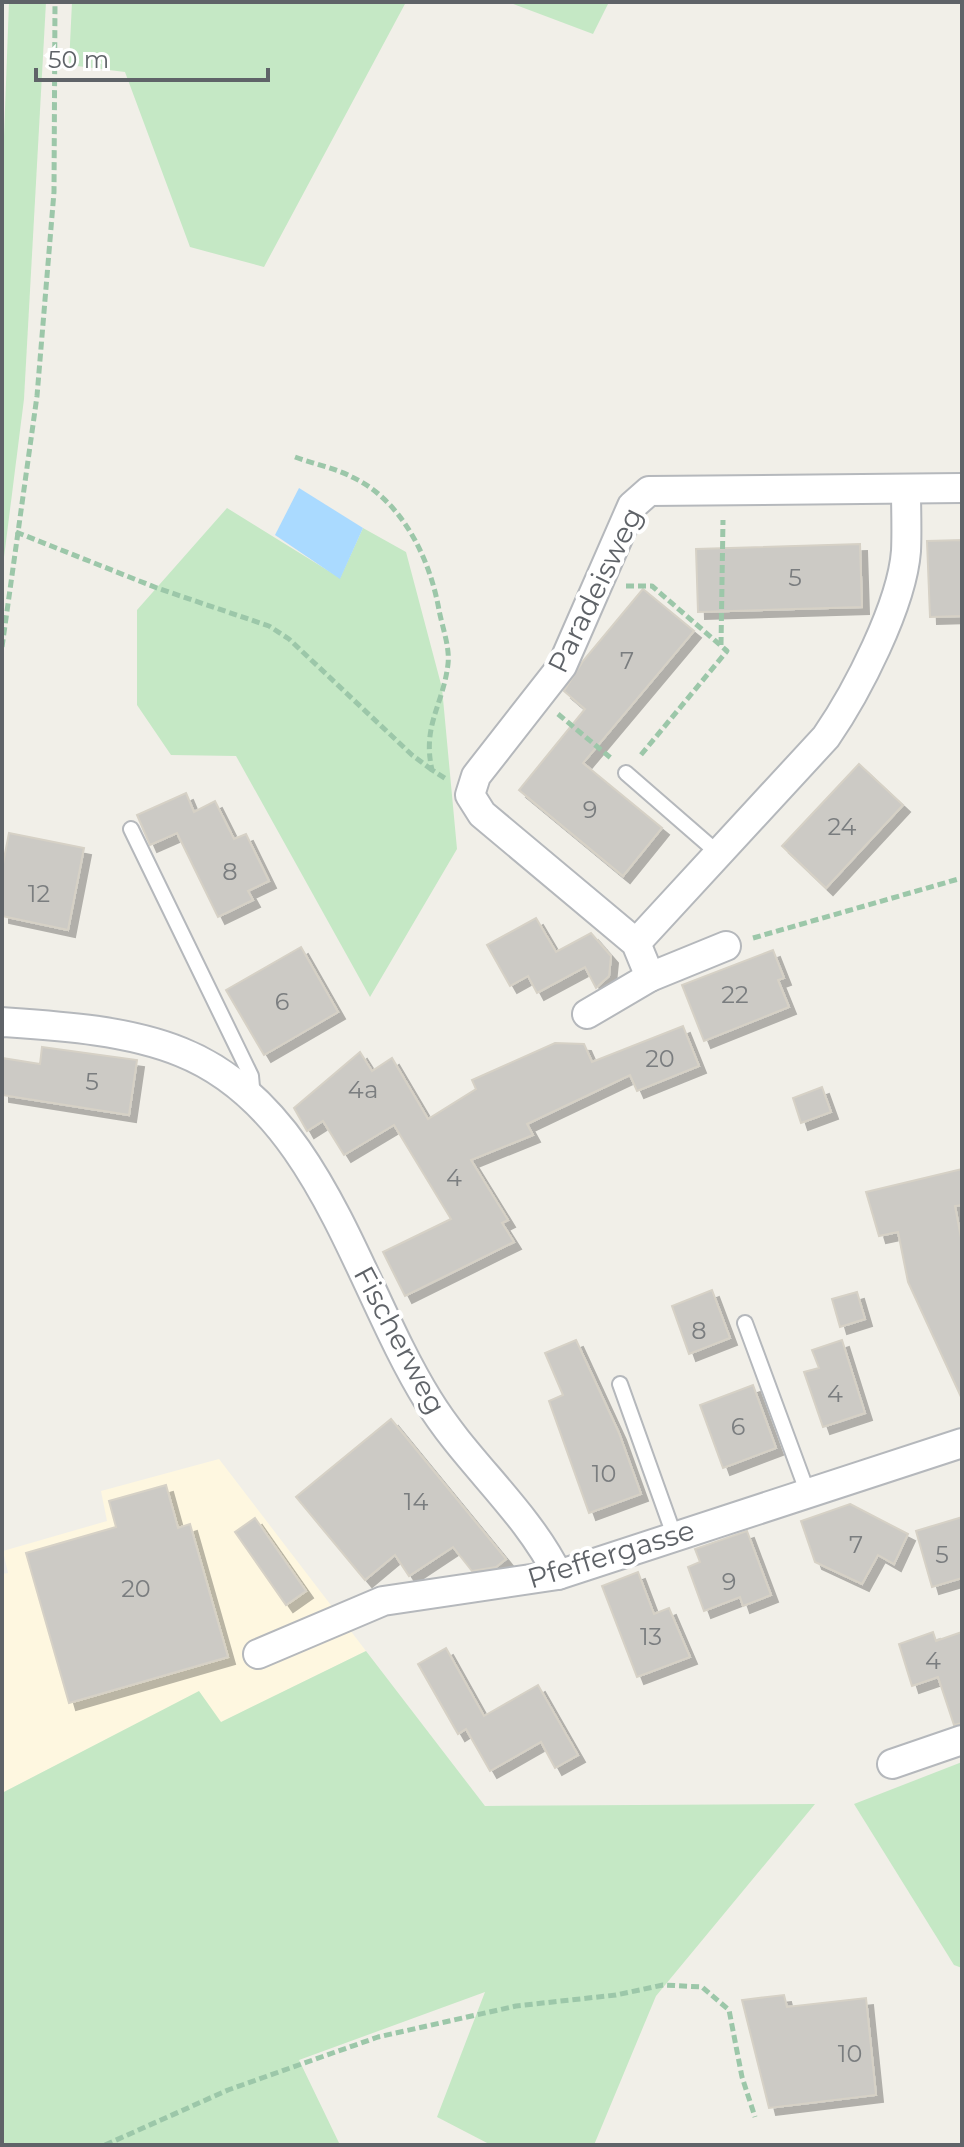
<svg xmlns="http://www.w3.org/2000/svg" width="964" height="2147" font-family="Montserrat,sans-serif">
  <defs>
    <filter id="shadow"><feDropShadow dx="7" dy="7" stdDeviation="0" flood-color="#0004"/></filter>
  </defs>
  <rect width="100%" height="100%" fill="#f1efe8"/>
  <path fill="#fef7e0" d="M219 1459 366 1651 220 1723 199 1692 2 1793V1574L8 1573 3 1551 107 1521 101 1491Z"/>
  <g fill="#c5e8c5">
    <path d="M9 2H46L24 399 2 573V190Z"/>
    <path d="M72 2H406L264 267 190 247 125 72 69 65Z"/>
    <path d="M508 2H609L593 34Z"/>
    <path d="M227 508 340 578 363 528 406 552 442 688 457 849 370 997 236 756 171 755 137 705V610Z"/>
    <path d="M366 1651 485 1806 815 1804 656 1996 594 2145H491L437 2117 485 1992 299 2060 340 2145H2V1793L199 1691 221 1722Z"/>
    <path d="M962 1762V1968L954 1965 854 1804Z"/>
  </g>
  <path fill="#aadaff" d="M299 488 363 528 340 579 275 535Z"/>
  <g fill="#cccac5" stroke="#d6d1c6" stroke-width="2" filter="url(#shadow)">
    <path d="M962 540V616L930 617 927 541Z"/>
    <path d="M860 544 862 607 698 612 696 549Z"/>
    <path d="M643 589 694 631 583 763 662 828 623 876 519 790 585 709 564 691 583 661Z"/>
    <path d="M859 764 903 805 826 888 782 846Z"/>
    <path d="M186 793 194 812 215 801 234 839 246 834 269 881 248 891 253 900 218 917 177 833 150 845 137 815Z"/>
    <path d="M9 833 84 848 68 930 2 916V869Z"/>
    <path d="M536 918 556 952 591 933 611 956 609 976 596 988 585 967 537 993 528 976 510 986 487 945Z"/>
    <path d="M301 947 338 1012 264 1055 226 990Z"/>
    <path d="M773 950 784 978 778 980 789 1007 704 1041 682 985Z"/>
    <path d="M683 1026 699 1066 637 1091 630 1075 527 1124 533 1135 471 1160 508 1220 502 1223 514 1242 405 1296 383 1252 451 1219 394 1125 344 1155 323 1121 307 1131 294 1108 360 1052 372 1071 392 1058 428 1119 476 1089 472 1080 555 1043 584 1044 592 1062Z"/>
    <path d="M42 1047 137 1060 129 1115 2 1095V1058L40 1064Z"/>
    <path d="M822 1087 831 1112 801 1123 793 1098Z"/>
    <path d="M962 1169V1205L955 1206 962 1243V1399L908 1282 898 1232 879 1236 866 1192Z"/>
    <path d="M712 1290 730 1338 689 1354 672 1306Z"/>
    <path d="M857 1292 865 1319 840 1327 832 1299Z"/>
    <path d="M576 1340 619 1433 641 1494 589 1513 549 1401 563 1395 545 1353Z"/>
    <path d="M842 1340 865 1413 823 1427 804 1372 819 1368 812 1350Z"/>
    <path d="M753 1385 776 1448 723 1468 700 1405Z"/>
    <path d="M391 1419 506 1559 496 1567 472 1571 453 1547 409 1576 395 1555 365 1580 296 1497Z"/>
    <path d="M166 1485 178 1528 190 1524 228 1657 69 1703 26 1553 116 1527 109 1501Z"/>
    <path d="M850 1504 908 1534 894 1564 878 1555 862 1584 815 1562 801 1521Z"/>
    <path d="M962 1517V1578L932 1587 916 1531Z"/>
    <path d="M255 1518 306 1591 286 1605 235 1532Z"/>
    <path d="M747 1531 771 1595 743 1606 740 1597 704 1611 688 1567 700 1562 695 1549Z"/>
    <path d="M638 1572 654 1614 669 1608 690 1657 637 1677 602 1586Z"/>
    <path d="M933 1632 936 1641 962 1632V1723L954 1725 938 1677 912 1686 899 1644Z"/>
    <path d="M446 1648 484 1716 538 1685 578 1755 555 1768 541 1742 490 1771 466 1729 458 1734 418 1664Z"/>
    <path d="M784 1995 787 2007 866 1998 876 2095 769 2108 742 2000Z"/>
  </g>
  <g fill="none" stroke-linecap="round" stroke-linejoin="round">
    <g stroke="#b5b8bc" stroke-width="18">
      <g id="lane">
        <path d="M626 773 718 853"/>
        <path d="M131 829 251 1076 253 1098"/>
        <path d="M745 1323 807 1491"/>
        <path d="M620 1384 674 1535"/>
      </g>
    </g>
    <g stroke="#b5b8bc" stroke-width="32">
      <g id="street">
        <path d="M636 943 826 737C857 692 902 605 906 551 907 531 906 510 906 489"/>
        <path d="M650 977 726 946"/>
        <path d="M587 1014 650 977 636 943 482 814 470 795 476 776 562 666 632 506 649 491 962 488"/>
        <path d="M2 1022C60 1026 127 1030 181 1052 319 1107 357 1286 428 1400 466 1462 526 1510 558 1575"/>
        <path d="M258 1654 383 1601 558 1575 962 1443"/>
        <path d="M892 1764 962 1740"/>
      </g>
    </g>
    <g stroke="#9cc7a9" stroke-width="5" stroke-dasharray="8 4" stroke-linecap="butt">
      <path d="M295 457C314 464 335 468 352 477 402 500 430 559 439 610 442 626 450 647 448 664 443 706 422 725 432 770L446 779"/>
      <path d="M16 532 157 588 269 626 289 639 412 755 432 770"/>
      <path d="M626 586H652L727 651 640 756"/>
      <path d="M721 645 723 520"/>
      <path d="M2 647 37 396 54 192 55 2"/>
      <path d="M558 714 612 759"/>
      <path d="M753 938 962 878"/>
      <path d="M105 2145 228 2090 378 2037 516 2006 616 1995 663 1985 702 1987 729 2010 742 2077 755 2117"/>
    </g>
    <use href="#lane" stroke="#fff" stroke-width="14"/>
    <use href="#street" stroke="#fff" stroke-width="28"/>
  </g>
  <g text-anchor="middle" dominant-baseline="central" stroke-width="8" stroke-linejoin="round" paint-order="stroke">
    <g font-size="24" fill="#7a7d7f">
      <text x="795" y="577">5</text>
      <text x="627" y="660">7</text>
      <text x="590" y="809">9</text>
      <text x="842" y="826">24</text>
      <text x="230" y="871">8</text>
      <text x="39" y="893">12</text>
      <text x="735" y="994">22</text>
      <text x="282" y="1001">6</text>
      <text x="660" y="1058">20</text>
      <text x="92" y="1081">5</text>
      <text x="363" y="1089">4a</text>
      <text x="454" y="1177">4</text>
      <text x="699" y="1330">8</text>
      <text x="835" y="1393">4</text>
      <text x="738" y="1426">6</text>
      <text x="604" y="1473">10</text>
      <text x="416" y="1501">14</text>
      <text x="856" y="1544">7</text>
      <text x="942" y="1554">5</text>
      <text x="729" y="1581">9</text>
      <text x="136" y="1588">20</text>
      <text x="651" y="1636">13</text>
      <text x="933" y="1660">4</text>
      <text x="850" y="2053">10</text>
    </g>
    <g font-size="28" fill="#5f6368" stroke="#fff">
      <text transform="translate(595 590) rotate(-64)">Paradeisweg</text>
      <text transform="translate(400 1340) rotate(62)">Fischerweg</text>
      <text transform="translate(611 1554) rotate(-17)">Pfeffergasse</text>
    </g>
  </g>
  <rect width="964" height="2147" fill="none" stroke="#5f6368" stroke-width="8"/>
  <path d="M36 68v12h232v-12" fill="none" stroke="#5f6368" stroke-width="4"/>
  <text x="48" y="68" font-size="24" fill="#5f6368" stroke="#ffffff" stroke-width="6" paint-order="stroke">50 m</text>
</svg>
